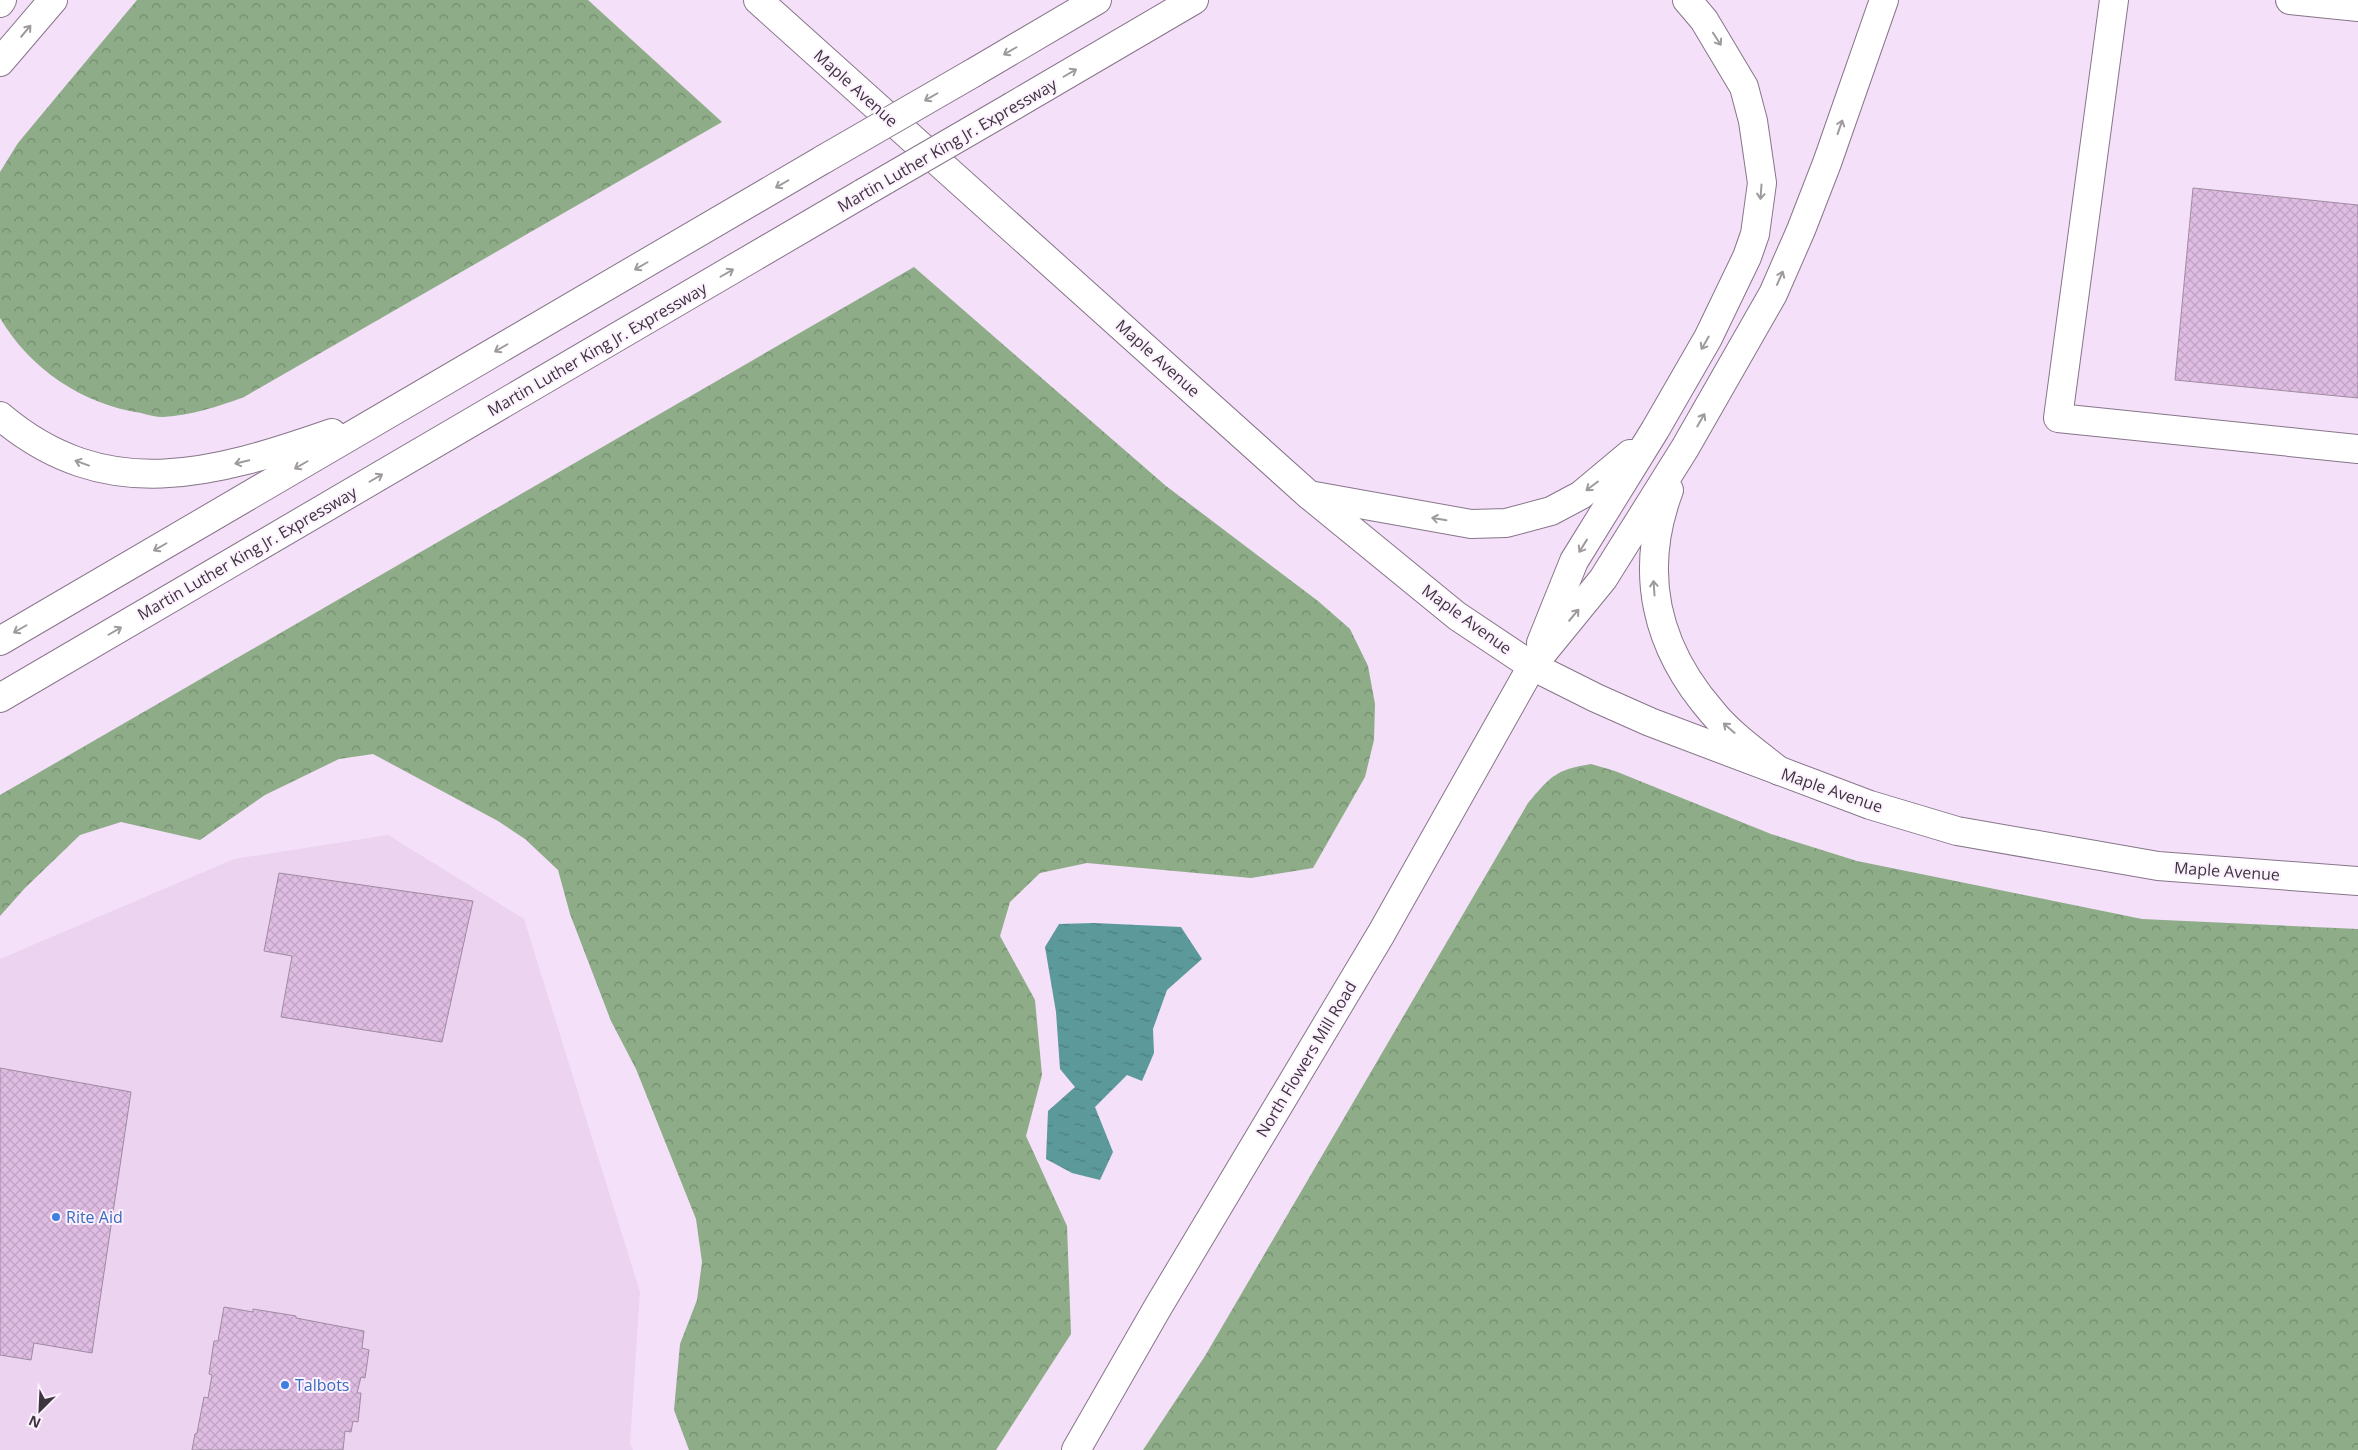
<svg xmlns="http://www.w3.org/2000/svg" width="2358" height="1450" font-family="'Open Sans',sans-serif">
  <defs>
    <pattern id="forest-crowns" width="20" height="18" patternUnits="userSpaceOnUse" patternTransform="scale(1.25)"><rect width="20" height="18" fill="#8dac87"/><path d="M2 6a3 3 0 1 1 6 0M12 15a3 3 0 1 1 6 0" fill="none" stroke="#748d70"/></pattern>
    <pattern id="water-ripples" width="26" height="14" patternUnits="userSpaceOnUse" patternTransform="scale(1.25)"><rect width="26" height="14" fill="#5b999a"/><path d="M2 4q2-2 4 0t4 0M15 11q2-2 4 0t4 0" fill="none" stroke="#4c7e7f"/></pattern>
    <pattern id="building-cross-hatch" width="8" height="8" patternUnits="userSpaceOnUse" patternTransform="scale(1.25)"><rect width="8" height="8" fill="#dfbde3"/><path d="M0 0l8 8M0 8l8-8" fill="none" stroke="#c0a3c4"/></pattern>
  </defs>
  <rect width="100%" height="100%" fill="#f4e0f8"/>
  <path fill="#ecd3f0" d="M388 835 524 919 640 1292 630 1443 633 1450H0V959L234 859Z"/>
  <g fill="url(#forest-crowns)">
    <path d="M137 0H588L722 122 244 397C217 407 192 415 163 417 156 417 148 415 141 413 82 404 30 369 0 318V172L18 143Z"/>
    <path d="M914 267 1166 486 1318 601 1350 629 1368 666 1375 704 1374 740 1365 777 1313 868 1251 878 1087 863 1040 873 1010 902 1000 936 1035 1000 1042 1075 1026 1136 1067 1226 1071 1334 996 1450H689L674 1410 680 1344 697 1300 702 1262 696 1219 636 1069 611 1021 570 914 558 870 525 839 498 821 373 754 339 759 265 795 200 840 121 822 80 835 25 888 0 916V795Z"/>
    <path d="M1591 764 1615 771 1771 834 1857 861 2142 919 2358 929V1450H1143L1205 1356 1528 803C1551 776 1555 770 1591 764Z"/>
  </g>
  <path fill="url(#water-ripples)" d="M1094 923 1181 927 1202 959 1167 990 1153 1029 1154 1053 1142 1081 1127 1075 1095 1107 1113 1152 1100 1180 1072 1173 1046 1159 1048 1111 1075 1087 1060 1069 1056 1012 1045 947 1059 924Z"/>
  <g fill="url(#building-cross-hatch)" stroke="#9f8ba1">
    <path d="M2193 188 2358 205V398L2175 380Z"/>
    <path d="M279 873 473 901 442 1042 281 1017 292 956 264 951Z"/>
    <path d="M0 1068 131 1092 92 1353 34 1343 31 1360 0 1355Z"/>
    <path d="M224 1307 253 1312V1309L296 1316V1318L364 1331 362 1348 369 1350 365 1378 361 1377 357 1393H361L358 1422 353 1421 351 1432 345 1431 343 1450H192L195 1434 197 1433 204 1397 208 1398 212 1375 209 1374 214 1341H218Z"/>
  </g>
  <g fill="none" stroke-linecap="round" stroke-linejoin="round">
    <g stroke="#87758a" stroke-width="30">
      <g id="street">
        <path d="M2114 0 2058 418 2358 449"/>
        <path d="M2290 0 2358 7"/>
      </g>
    </g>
    <g stroke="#87758a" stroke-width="30">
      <path id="secondary" d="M1076 1450 1158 1307 1381 934 1532 666"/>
    </g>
    <g stroke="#87758a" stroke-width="30">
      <path id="primary" d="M758 0 1309 495 1457 616 1532 666 1596 698 1650 722 1870 805 1957 831 2158 866 2358 881"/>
    </g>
    <g stroke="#87758a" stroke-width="30">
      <g id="highway">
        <path d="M0 3 2 0"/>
        <path d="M0 62 53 0"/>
        <path d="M973 73 1097 0"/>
        <path d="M1013 106 1194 0"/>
        <path d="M0 416C106 506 214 474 332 433"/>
        <path d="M1669 490C1638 573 1656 648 1713 713 1731 735 1757 753 1779 771"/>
        <path d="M1309 495 1471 524 1506 523 1551 511 1581 495 1630 454"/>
        <path d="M0 641 824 159"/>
        <path d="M1541 643 1574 561 1655 430 1708 338 1747 257 1755 234 1762 183 1753 121 1744 87 1704 20 1687 0"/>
        <path d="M1532 666 1603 579 1685 448 1773 294 1801 230 1827 163 1884 0"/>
        <path d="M0 698 863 193"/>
      </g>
    </g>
    <use href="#street" stroke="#fff" stroke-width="28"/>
    <use href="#secondary" stroke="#fff" stroke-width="28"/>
    <use href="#primary" stroke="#fff" stroke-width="28"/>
    <use href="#highway" stroke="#fff" stroke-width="28"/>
    <g stroke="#87758a" stroke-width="30" stroke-linecap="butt">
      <g id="highway-bridge">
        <path d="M824 159 973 73"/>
        <path d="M863 193 1013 106"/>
      </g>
    </g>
    <use href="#highway-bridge" stroke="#fff" stroke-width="28"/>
  </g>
  <defs><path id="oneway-shaft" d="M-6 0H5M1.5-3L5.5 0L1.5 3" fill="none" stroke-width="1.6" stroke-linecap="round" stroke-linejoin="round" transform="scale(1.25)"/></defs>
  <g stroke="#9e9a9e">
    <use href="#oneway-shaft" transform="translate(26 31) rotate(-50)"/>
    <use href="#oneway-shaft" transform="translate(1717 39) rotate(57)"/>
    <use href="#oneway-shaft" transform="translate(1010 51) rotate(150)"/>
    <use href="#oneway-shaft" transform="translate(1070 73) rotate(-30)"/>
    <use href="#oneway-shaft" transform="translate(931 97) rotate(150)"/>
    <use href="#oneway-shaft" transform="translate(1840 127) rotate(-71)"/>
    <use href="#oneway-shaft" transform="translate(782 184) rotate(150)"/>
    <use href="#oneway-shaft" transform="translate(1761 192) rotate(94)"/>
    <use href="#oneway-shaft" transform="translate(641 266) rotate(150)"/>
    <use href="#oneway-shaft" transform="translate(727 273) rotate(-30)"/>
    <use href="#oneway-shaft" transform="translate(1780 278) rotate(-66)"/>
    <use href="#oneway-shaft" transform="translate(1705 343) rotate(120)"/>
    <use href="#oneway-shaft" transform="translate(501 348) rotate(150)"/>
    <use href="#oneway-shaft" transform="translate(1701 420) rotate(-60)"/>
    <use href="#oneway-shaft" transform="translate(242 462) rotate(166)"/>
    <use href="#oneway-shaft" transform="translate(82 463) rotate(-160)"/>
    <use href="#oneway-shaft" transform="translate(301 465) rotate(150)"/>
    <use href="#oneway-shaft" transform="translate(376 478) rotate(-30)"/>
    <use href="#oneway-shaft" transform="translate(1592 486) rotate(143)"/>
    <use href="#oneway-shaft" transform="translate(1439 519) rotate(-171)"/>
    <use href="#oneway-shaft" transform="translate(1583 546) rotate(122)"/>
    <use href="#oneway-shaft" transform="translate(160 547) rotate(150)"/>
    <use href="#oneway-shaft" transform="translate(1654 588) rotate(-94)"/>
    <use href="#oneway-shaft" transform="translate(1574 615) rotate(-50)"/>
    <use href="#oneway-shaft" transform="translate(20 629) rotate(150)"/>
    <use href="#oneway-shaft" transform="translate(115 631) rotate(-30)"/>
    <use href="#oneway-shaft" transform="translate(1729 728) rotate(-139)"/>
  </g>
  <g fill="#3f7fe0" stroke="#fdf0ff" stroke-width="2">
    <circle cx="56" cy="1217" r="5"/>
    <circle cx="285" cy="1385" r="5"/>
  </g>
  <g text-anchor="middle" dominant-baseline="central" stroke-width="4" stroke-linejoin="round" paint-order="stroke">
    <g font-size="16" fill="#3d353e" stroke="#fdf0ff">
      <text transform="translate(856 88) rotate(42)">Maple Avenue</text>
      <text transform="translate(947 145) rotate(-30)">Martin Luther King Jr. Expressway</text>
      <text transform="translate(597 349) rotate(-30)">Martin Luther King Jr. Expressway</text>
      <text transform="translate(1158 358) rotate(42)">Maple Avenue</text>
      <text transform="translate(247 553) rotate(-30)">Martin Luther King Jr. Expressway</text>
      <text transform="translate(1467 619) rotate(36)">Maple Avenue</text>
      <text transform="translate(1832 790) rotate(19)">Maple Avenue</text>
      <text transform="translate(2227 871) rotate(4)">Maple Avenue</text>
      <text transform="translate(1306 1059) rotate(-59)">North Flowers Mill Road</text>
    </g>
    <g font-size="16" fill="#366cbe" stroke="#fdf0ff" text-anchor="start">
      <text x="66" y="1217">Rite Aid</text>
      <text x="295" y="1385">Talbots</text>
    </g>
  </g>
  <g transform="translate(40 1410) rotate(204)" stroke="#fdf0ff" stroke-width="4" paint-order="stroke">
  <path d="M0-4L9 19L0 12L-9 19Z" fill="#3d353e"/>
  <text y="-8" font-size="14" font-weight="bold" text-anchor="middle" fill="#3d353e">N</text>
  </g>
</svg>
